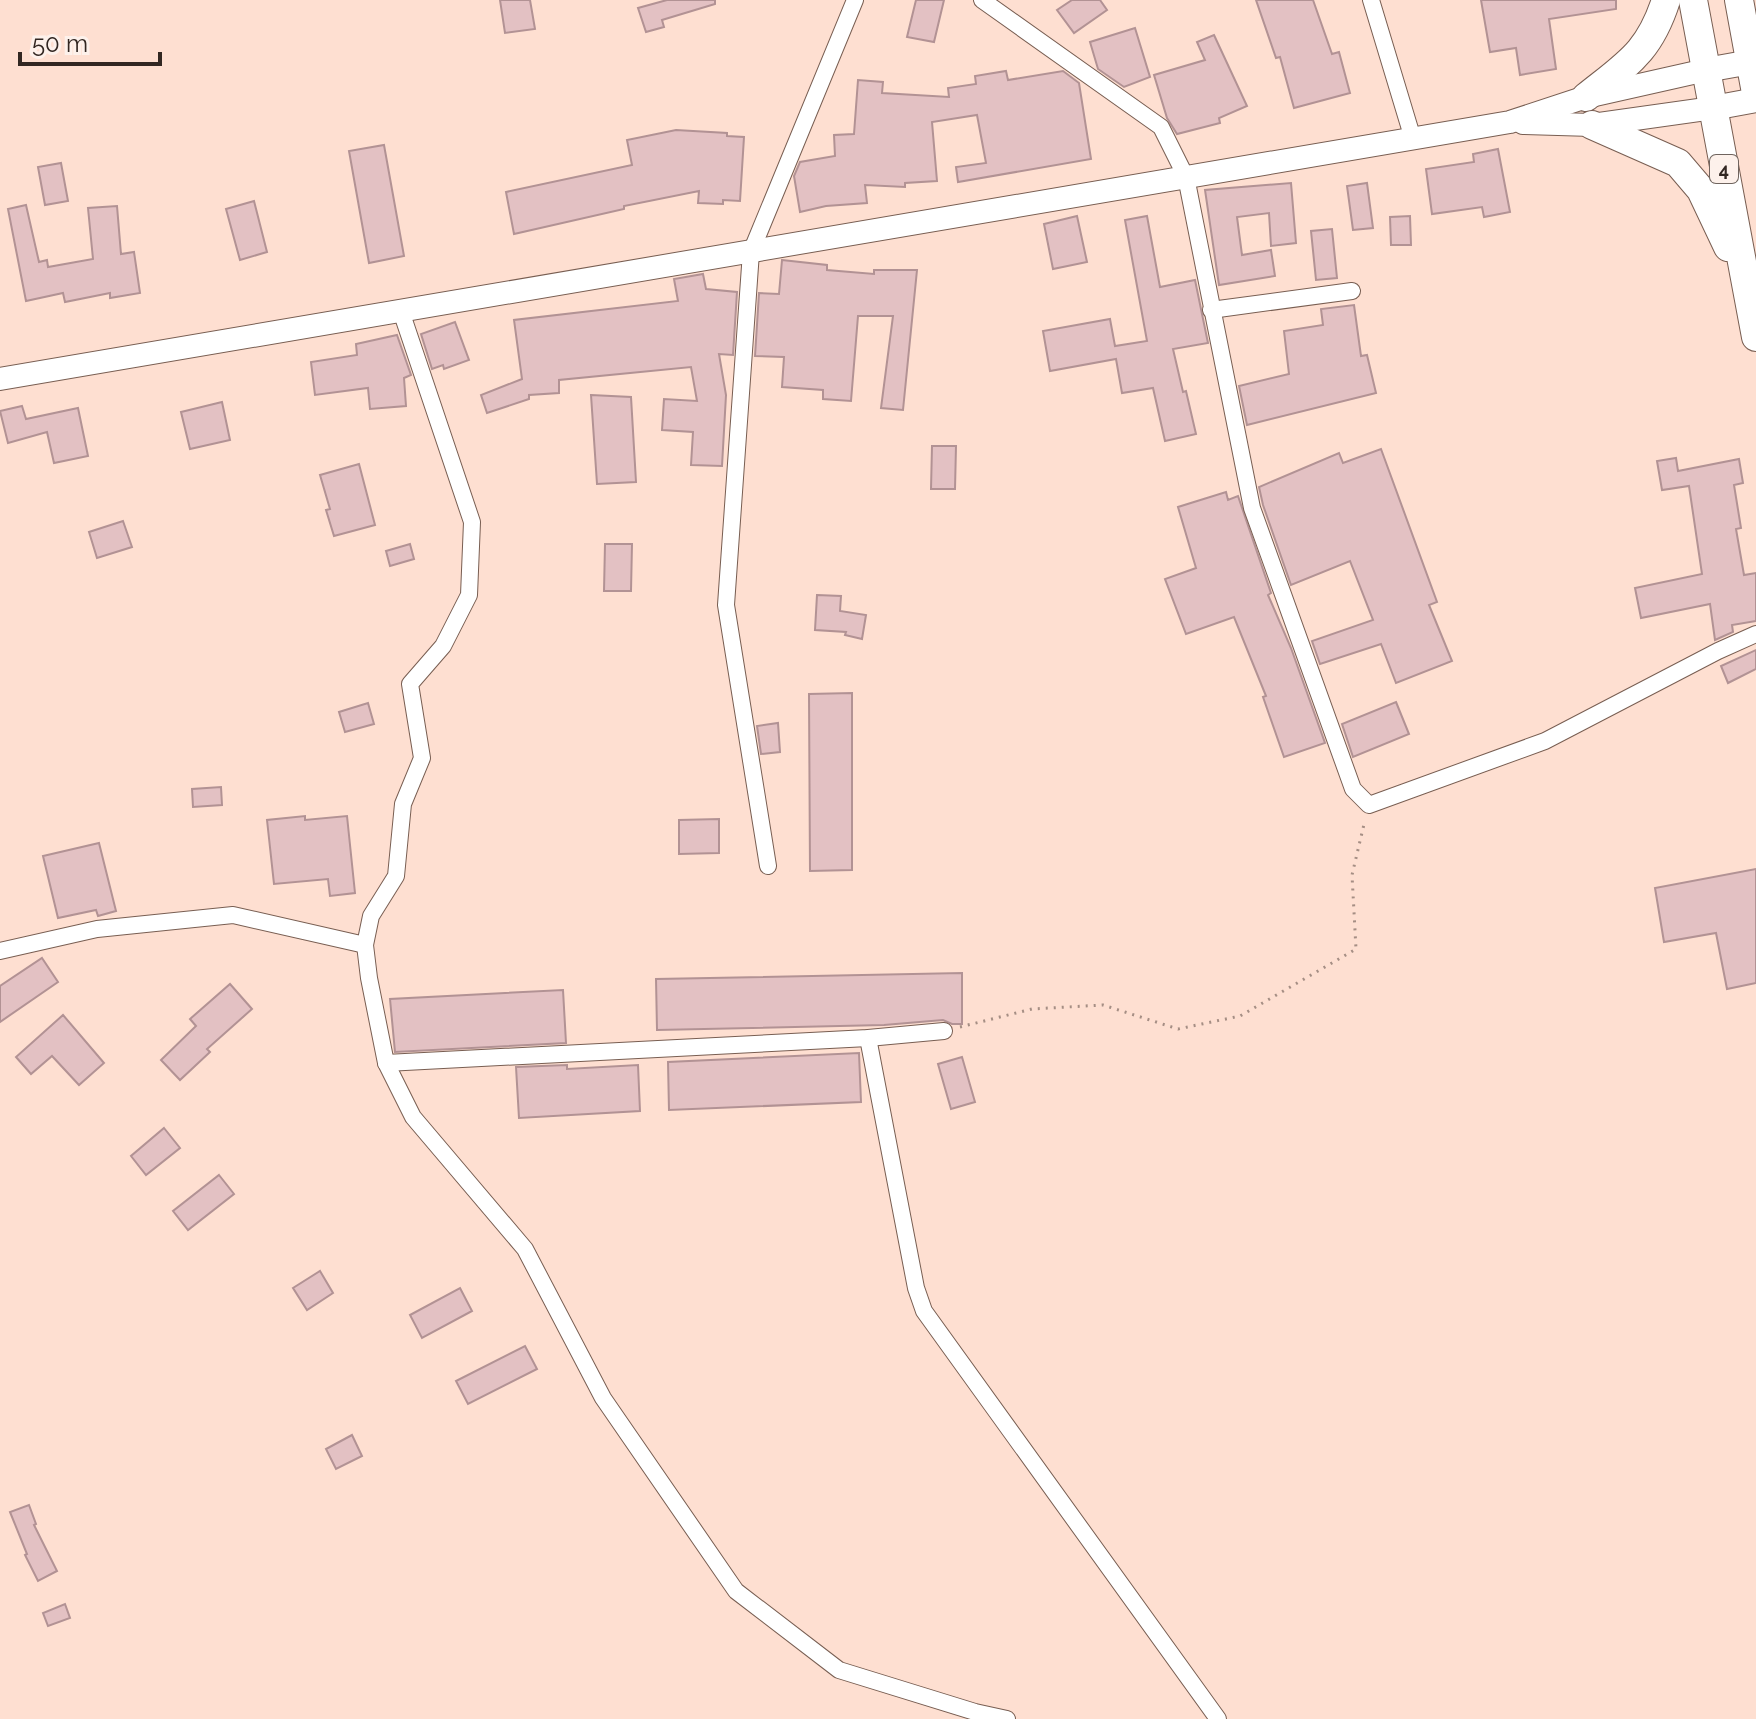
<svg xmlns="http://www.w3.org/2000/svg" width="1756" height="1719" font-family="Raleway,sans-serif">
  <rect width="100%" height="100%" fill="#fedfd1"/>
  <g fill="#e3c1c3" stroke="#b29294" stroke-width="2">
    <path d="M500 0H530L535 29 505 33Z"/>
    <path d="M667 0H715V4L662 20 664 27 646 32 638 8Z"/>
    <path d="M916 0H944L934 42 907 37Z"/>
    <path d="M1072 0H1100L1107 10 1074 33 1057 10Z"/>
    <path d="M1256 0H1313L1332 54 1339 52 1350 93 1294 108 1280 57 1276 58Z"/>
    <path d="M1481 0H1616V9L1549 19 1556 69 1520 75 1516 48 1490 52Z"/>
    <path d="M1135 28 1150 77 1124 87 1098 69 1090 42Z"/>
    <path d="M1214 35 1247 106 1219 118 1220 123 1177 134 1167 118 1154 75 1205 60 1197 42Z"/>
    <path d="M1006 71 1008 80 1063 71 1079 83 1091 159 958 182 956 167 986 163 977 115 932 122 937 181 905 183V187L865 185 867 203 826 206 800 212 794 176 800 162 835 156 834 135 854 134 858 80 883 82 882 93 949 97 948 88 976 84 975 76Z"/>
    <path d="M676 130 727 133V136L744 137 740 201 723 200V204L698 203 699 191 624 206V209L514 234 506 192 632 165 627 140Z"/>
    <path d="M384 145 404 256 369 263 349 151Z"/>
    <path d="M1498 149 1510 212 1484 217 1482 207 1432 214 1426 169 1474 162 1473 154Z"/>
    <path d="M61 163 68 201 45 205 38 167Z"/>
    <path d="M1291 183 1296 243 1271 246 1269 213 1237 217 1242 255 1271 250 1275 276 1219 285 1205 190Z"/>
    <path d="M1367 183 1373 228 1353 230 1347 186Z"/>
    <path d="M254 201 267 252 240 260 226 209Z"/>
    <path d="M26 205 39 262 47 260 48 267 93 259 88 208 117 206 121 254 134 252 140 293 110 298V293L65 302 63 293 26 301 8 209Z"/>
    <path d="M1077 216 1087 262 1053 269 1044 224Z"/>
    <path d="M1147 216 1160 287 1195 280 1208 343 1173 349 1183 392 1186 391 1196 434 1165 441 1153 388 1122 393 1116 359 1050 371 1043 331 1110 319 1115 346 1147 341 1125 220Z"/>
    <path d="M1410 216 1411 245H1391L1390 217Z"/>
    <path d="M1332 229 1337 278 1316 280 1311 231Z"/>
    <path d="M782 260 827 265V270L874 274V270H917L903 410 881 408 893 316H858L851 401 823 399V390L782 387 784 357 755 356 759 293 779 294Z"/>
    <path d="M703 274 706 289 737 292 733 355 719 354 726 395 722 466 691 465 693 432 662 430 664 399 697 401 691 367 559 380V393L529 395V399L487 413 481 395 522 379 514 320 678 301 674 279Z"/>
    <path d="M1354 305 1361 356 1367 355 1376 393 1247 425 1239 386 1289 374 1284 331 1323 325 1321 309Z"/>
    <path d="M455 322 469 360 444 369 443 365 432 369 421 334Z"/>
    <path d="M397 335 411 375 404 378 406 406 370 409 368 388 315 395 311 362 357 355 356 344Z"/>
    <path d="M591 395 631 397 636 482 597 484Z"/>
    <path d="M222 402 230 440 190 449 181 412Z"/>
    <path d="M22 406 26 419 78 408 88 456 54 463 47 432 8 443 0 411Z"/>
    <path d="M932 446H956L955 489H931Z"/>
    <path d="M1381 449 1437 602 1429 605 1452 661 1396 683 1381 644 1320 664 1312 641 1373 620 1350 561 1291 585 1263 505 1259 487 1339 453 1343 463Z"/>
    <path d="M1676 458 1678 471 1739 459 1743 483 1734 485 1741 528 1736 529 1744 575 1756 573V621L1732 625 1733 632 1715 640 1710 604 1641 618 1635 588 1702 574 1689 486 1662 490 1657 461Z"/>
    <path d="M359 464 375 525 334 536 326 510 330 509 320 475Z"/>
    <path d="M1226 492 1228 500 1238 496 1271 593 1268 595 1291 648 1325 743 1284 757 1263 697 1266 696 1234 617 1186 634 1165 579 1196 568 1178 507Z"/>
    <path d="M123 521 132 547 97 558 89 532Z"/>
    <path d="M410 544 414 559 390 566 386 551Z"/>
    <path d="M605 544H632L631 591H604Z"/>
    <path d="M817 595 841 596 840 611 866 615 862 639 845 635 846 632 815 630Z"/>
    <path d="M1756 650V669L1728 683 1721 666Z"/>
    <path d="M852 693V870L810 871 809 694Z"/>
    <path d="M1396 702 1409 734 1353 757 1342 724Z"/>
    <path d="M368 703 374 724 345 732 339 712Z"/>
    <path d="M778 723 780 752 761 754 757 726Z"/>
    <path d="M221 787 222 805 193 807 192 789Z"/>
    <path d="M305 816V820L347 816 355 893 330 896 328 879 274 884 267 820Z"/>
    <path d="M719 819V853L679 854V820Z"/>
    <path d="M99 843 116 911 98 916 96 910 58 918 43 856Z"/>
    <path d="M1756 869V983L1727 989 1716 933 1664 942 1655 888Z"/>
    <path d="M42 958 58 982 0 1022V986Z"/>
    <path d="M962 973V1024H952L943 1020 884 1025 657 1030 656 979Z"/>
    <path d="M230 984 252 1009 207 1049 210 1052 180 1080 161 1060 196 1026 190 1019Z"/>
    <path d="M563 990 566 1043 395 1052 390 999Z"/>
    <path d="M63 1015 104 1063 79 1085 52 1056 31 1074 16 1057Z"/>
    <path d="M859 1053 861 1102 669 1110 668 1062Z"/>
    <path d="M962 1057 975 1102 951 1109 938 1064Z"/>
    <path d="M567 1065V1069L638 1065 640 1111 519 1118 516 1067Z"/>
    <path d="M164 1128 180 1148 146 1175 131 1156Z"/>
    <path d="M219 1175 234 1194 188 1230 173 1211Z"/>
    <path d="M320 1271 333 1293 307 1310 293 1288Z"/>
    <path d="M460 1288 472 1311 422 1338 410 1315Z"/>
    <path d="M525 1346 537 1369 468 1404 456 1381Z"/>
    <path d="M352 1435 362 1456 336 1469 326 1449Z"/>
    <path d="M29 1505 36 1524 34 1525 57 1571 38 1581 25 1555 27 1554 10 1512Z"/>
    <path d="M65 1604 70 1618 48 1626 43 1613Z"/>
  </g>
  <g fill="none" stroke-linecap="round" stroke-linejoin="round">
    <g stroke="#785e52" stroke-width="18">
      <g id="minor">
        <path d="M982 0 1161 127 1186 177 1252 508 1353 789 1369 805 1545 741 1718 651 1756 634"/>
        <path d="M1371 0 1413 139"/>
        <path d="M1211 310 1352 291"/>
        <path d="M401 311 472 522 469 595 443 646 410 684 422 758 403 804 396 876 371 916 365 945 369 978 386 1063 413 1117 525 1249 603 1398 736 1591 839 1670 975 1712 1007 1719"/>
        <path d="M768 866 726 605 751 252 855 0"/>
        <path d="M0 951 97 929 233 915 365 945"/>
        <path d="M868 1038 916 1288 924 1311 1218 1719"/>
        <path d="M386 1063 868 1038 944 1031"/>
      </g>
    </g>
    <g stroke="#785e52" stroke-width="24">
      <g id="tertiary">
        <path d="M1523 123 1592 125 1713 108"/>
        <path d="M0 379 1510 122 1586 97 1706 70"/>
      </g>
    </g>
    <g stroke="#785e52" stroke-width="26">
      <g id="secondary">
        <path d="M1706 70 1756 61"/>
        <path d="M1713 108 1756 100"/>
      </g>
    </g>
    <g stroke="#785e52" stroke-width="30">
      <g id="trunk">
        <path d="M1693 0 1756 337"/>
        <path d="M1739 0 1756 93"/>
        <path d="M1586 97C1627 64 1649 53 1666 0"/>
        <path d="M1592 125 1678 163 1701 190 1728 247"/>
      </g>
    </g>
    <path stroke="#a58e84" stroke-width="3" stroke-dasharray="2 6" stroke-linecap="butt" d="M960 1027 1032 1009 1103 1005 1178 1029 1240 1016 1356 949 1352 875 1365 820"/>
    <use href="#minor" stroke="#fff" stroke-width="16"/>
    <use href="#tertiary" stroke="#fff" stroke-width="22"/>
    <use href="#secondary" stroke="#fff" stroke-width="24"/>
    <use href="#trunk" stroke="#fff" stroke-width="28"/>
  </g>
  <g text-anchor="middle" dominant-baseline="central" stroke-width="7" stroke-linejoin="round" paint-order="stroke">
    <rect fill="#fdf1eb" stroke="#6f645e" stroke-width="2" x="1710" y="155" width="28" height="28" rx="6"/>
    <g font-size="18" font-weight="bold" fill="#322722">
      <text x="1724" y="169">4</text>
    </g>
  </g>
  <path d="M20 52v12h140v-12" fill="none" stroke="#322722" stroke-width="4"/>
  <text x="32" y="52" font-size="24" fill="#322722" stroke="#fdf1eb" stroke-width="6" paint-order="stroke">50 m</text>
</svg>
